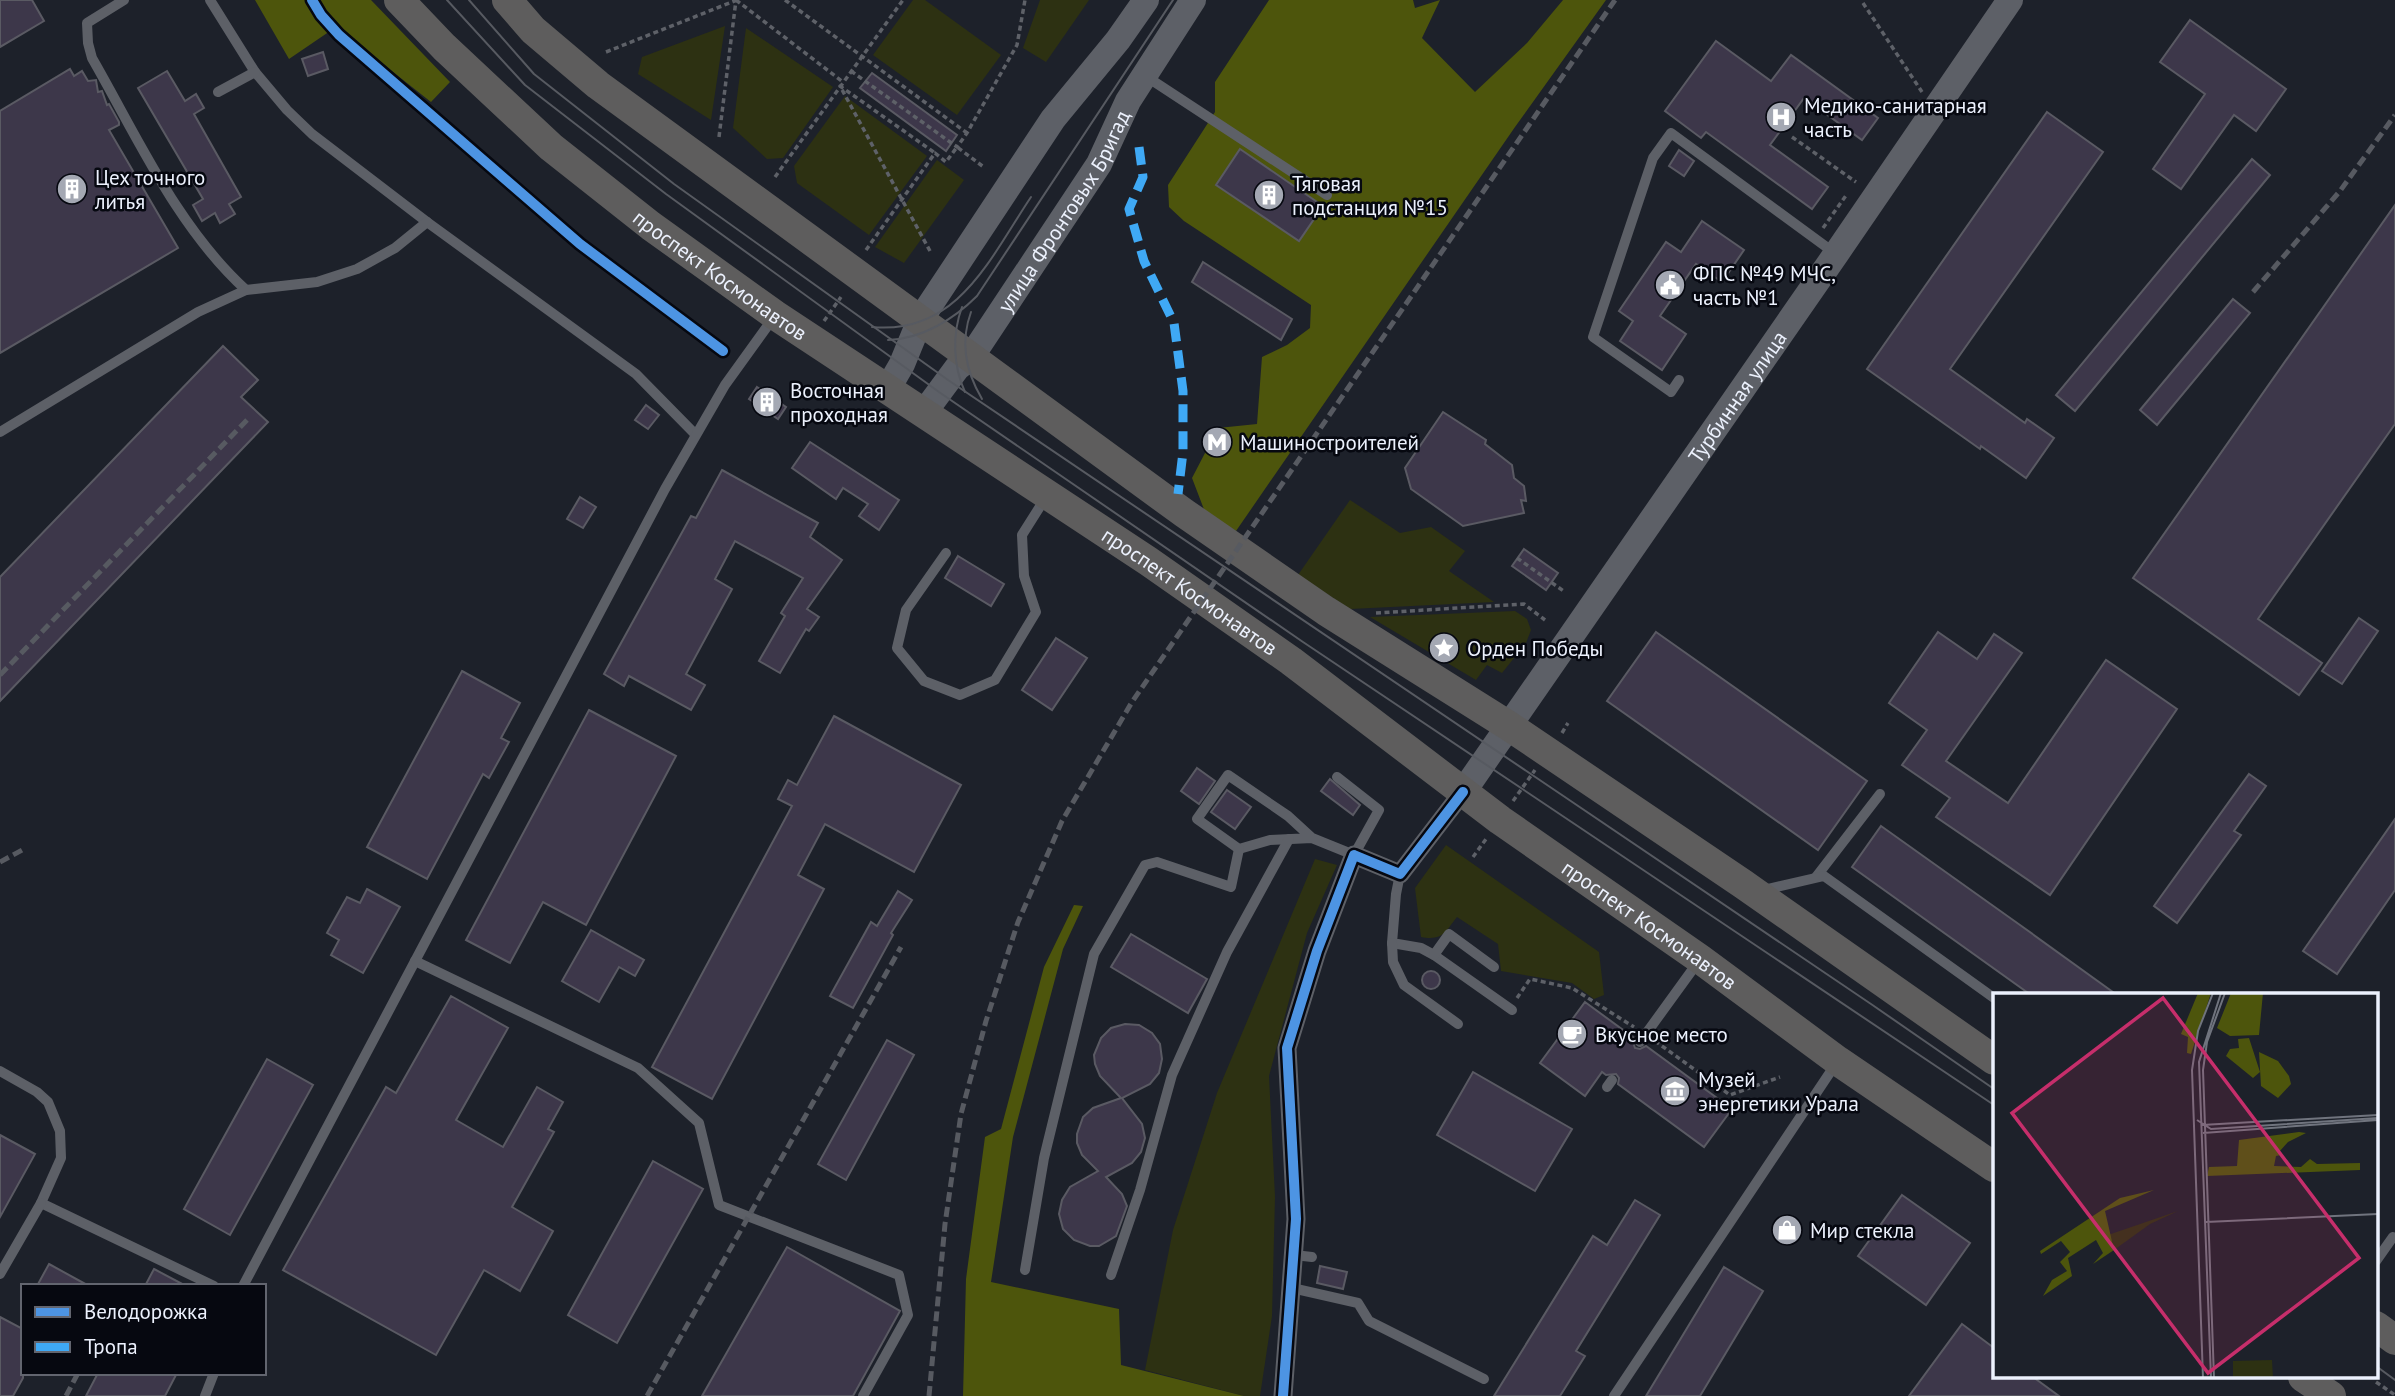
<svg xmlns="http://www.w3.org/2000/svg" width="2395" height="1396" font-family="'PT Sans',sans-serif">
  <rect width="100%" height="100%" fill="#1d212a"/>
  <g fill="#2d3112">
    <path d="M913 0H925L1001 55 957 115 873 55Z"/>
    <path d="M1040 0H1089L1046 62 1023 48Z"/>
    <path d="M725 26 711 120 638 74 642 57Z"/>
    <path d="M746 28 833 87 783 158 767 159 733 128Z"/>
    <path d="M845 96 927 156 869 235 797 183 794 166Z"/>
    <path d="M937 160 964 180 904 263 875 247Z"/>
    <path d="M1350 500 1400 533 1431 527 1465 551 1449 571 1494 602 1350 609 1298 575Z"/>
    <path d="M1515 611 1527 619 1531 630 1526 643 1502 673 1487 665 1476 680 1370 617Z"/>
    <path d="M1446 845 1599 952 1604 995 1594 999 1572 983 1501 971 1498 944 1457 917C1445 932 1443 941 1421 937L1415 888Z"/>
    <path d="M1315 859 1337 865 1307 933 1269 1076 1275 1197 1272 1316 1260 1396H1244L1145 1370 1173 1230 1217 1093Z"/>
  </g>
  <g fill="#4d550c">
    <path d="M255 0H371L450 82 431 102 336 27 289 59Z"/>
    <path d="M1269 0H1413L1415 8 1440 0 1422 38 1475 92 1527 43 1563 0H1606L1515 127 1236 531 1205 512 1192 478 1218 428 1257 424 1262 357 1287 345 1310 328 1311 305 1184 221 1169 207 1168 185 1215 112V82Z"/>
    <path d="M1074 905 1083 906 1063 949 1013 1137 991 1282 1119 1309 1121 1365 1244 1396H963L966 1279 985 1137 1001 1129 1044 967Z"/>
  </g>
  <g fill="#3d374a" stroke="#5a5a63" stroke-width="2">
    <path d="M0 0H32L44 21 0 47Z"/>
    <path d="M2190 20 2286 89 2256 131 2234 115 2181 189 2153 169 2205 94 2160 62Z"/>
    <path d="M1716 41 1771 81 1791 55 1878 118 1862 140 1804 98 1770 145 1828 187 1812 209 1706 132 1701 138 1665 111Z"/>
    <path d="M323 52 328 69 308 76 302 59Z"/>
    <path d="M70 69 74 76 82 71 88 81 96 80 98 92 102 91 107 105 109 104 119 122V125L109 130 178 248 0 353V111Z"/>
    <path d="M167 71 185 101 196 94 204 108 194 114 241 197 229 204 235 214 220 223 215 213 202 221 193 205 203 199 138 88Z"/>
    <path d="M872 73 957 135 946 151 860 88Z"/>
    <path d="M2047 112 2103 152 1950 369 2025 423 2027 419 2054 438 2026 478 1981 446 1980 449 1867 369Z"/>
    <path d="M1240 149 1323 206 1299 241 1216 185Z"/>
    <path d="M1679 150 1694 161 1684 176 1669 166Z"/>
    <path d="M2252 159 2270 175 2075 411 2056 395Z"/>
    <path d="M2395 205V424L2258 619 2322 663 2299 695 2133 578Z"/>
    <path d="M1702 221 1744 250 1722 282 1696 264 1660 316 1686 334 1662 370 1620 341 1633 321 1619 311 1666 242 1681 252Z"/>
    <path d="M1203 262 1292 319 1281 340 1192 282Z"/>
    <path d="M2233 299 2250 313 2157 425 2140 410Z"/>
    <path d="M223 346 258 380 241 397 268 422 0 701V577Z"/>
    <path d="M757 387 786 407 778 419 749 399Z"/>
    <path d="M646 405 659 415 648 429 635 420Z"/>
    <path d="M1443 412 1486 440 1485 444 1512 465 1514 478 1524 486 1526 501 1521 500 1524 513 1463 526 1411 489 1405 468Z"/>
    <path d="M810 442 899 500 879 530 859 516 868 504 843 488 836 499 792 468Z"/>
    <path d="M722 470 818 523 810 537 842 560 807 609 819 617 809 631 806 629 780 673 759 661 785 616 781 613 803 578 735 541 715 579 732 589 686 674 705 685 691 710 629 676 624 686 604 674 691 516 696 518Z"/>
    <path d="M580 497 596 507 583 528 567 519Z"/>
    <path d="M1524 549 1558 573 1546 590 1512 566Z"/>
    <path d="M958 556 1004 584 991 606 945 578Z"/>
    <path d="M2359 618 2378 631 2342 684 2322 671Z"/>
    <path d="M1656 632 1867 781 1818 850 1607 701Z"/>
    <path d="M1938 632 1977 659 1994 634 2022 653 1946 761 2008 803 2106 660 2177 709 2050 895 1936 817 1950 798 1902 765 1927 730 1889 703Z"/>
    <path d="M1056 638 1087 658 1052 710 1022 690Z"/>
    <path d="M462 671 520 703 501 738 509 742 489 778 483 774 427 879 367 847Z"/>
    <path d="M589 710 676 756 586 925 543 902 510 963 466 940Z"/>
    <path d="M834 716 961 785 914 872 825 824 798 875 824 889 712 1099 652 1067 792 806 778 799 788 780 797 785Z"/>
    <path d="M1197 768 1215 781 1199 804 1181 791Z"/>
    <path d="M2249 774 2266 786 2234 831 2241 835 2177 923 2154 906Z"/>
    <path d="M1330 779 1360 805 1353 815 1321 791Z"/>
    <path d="M1227 790 1251 807 1235 829 1211 812Z"/>
    <path d="M2395 819V890L2337 974 2303 951Z"/>
    <path d="M1881 826 2020 925 2117 995H2031L1852 867Z"/>
    <path d="M367 889 400 907 363 973 331 955 339 940 327 933 347 897 360 903Z"/>
    <path d="M898 891 912 900 891 933 893 935 853 1008 830 996 871 922 877 926Z"/>
    <path d="M591 930 644 960 635 976 619 967 599 1002 562 981Z"/>
    <path d="M1131 934 1207 979 1188 1013 1111 967Z"/>
    <circle cx="1431" cy="980" r="9"/>
    <path d="M451 996 508 1028 456 1120 503 1147 537 1087 563 1102 548 1129 554 1132 512 1207 553 1231 520 1291 484 1270 436 1355 283 1270 386 1087 396 1093Z"/>
    <path d="M1585 1002 1634 1038 1633 1042 1635 1048 1640 1049 1646 1046 1732 1109 1704 1147 1618 1084 1619 1078 1616 1074 1606 1075 1602 1072 1585 1096 1540 1063Z"/>
    <path d="M1125 1024 1139 1025 1152 1033 1160 1044 1162 1059 1159 1073 1150 1084 1122 1098 1142 1124 1145 1138 1141 1152 1132 1163 1106 1177 1122 1194 1127 1206 1116 1236 1099 1246H1090L1074 1240 1063 1229 1059 1214 1062 1200 1070 1187 1098 1171 1082 1155 1077 1143V1134L1083 1117 1093 1108 1121 1098 1100 1076 1095 1064 1094 1055 1101 1038 1111 1028Z"/>
    <path d="M887 1040 914 1055 846 1180 818 1164Z"/>
    <path d="M267 1059 313 1085 230 1235 184 1209Z"/>
    <path d="M1473 1072 1572 1129 1535 1191 1437 1135Z"/>
    <path d="M0 1135 35 1154 0 1217Z"/>
    <path d="M653 1161 703 1189 617 1343 568 1315Z"/>
    <path d="M1902 1195 1970 1243 1926 1305 1858 1256Z"/>
    <path d="M1635 1200 1660 1215 1576 1351 1585 1356 1560 1396H1494L1593 1236 1607 1245Z"/>
    <path d="M787 1247 900 1311 853 1396H702Z"/>
    <path d="M49 1264 89 1286H37Z"/>
    <path d="M1320 1266 1347 1272 1343 1289 1317 1283Z"/>
    <path d="M1724 1267 1763 1291 1700 1396H1646Z"/>
    <path d="M154 1269 186 1286H145Z"/>
    <path d="M0 1317 23 1329V1378L13 1396H0Z"/>
    <path d="M1962 1324 1994 1348V1377H2033L2059 1396H1909Z"/>
    <path d="M98 1373H177L165 1396H86Z"/>
  </g>
  <g fill="none" stroke-linecap="round" stroke-linejoin="round">
    <g stroke="#5e6168" stroke-width="3.5" stroke-dasharray="5 3.5" stroke-linecap="butt">
      <path d="M312 0 321 15 339 35 580 244 723 351"/>
      <path d="M736 0 843 82"/>
      <path d="M785 0 967 133"/>
      <path d="M1863 3 1922 92"/>
      <path d="M606 52 737 0"/>
      <path d="M851 71 957 147 967 133 1017 45 1025 0"/>
      <path d="M719 137 736 0"/>
      <path d="M1792 137 1856 182"/>
      <path d="M775 177 903 0"/>
      <path d="M1823 228 1847 194"/>
      <path d="M866 250 935 153 946 162 957 147 985 168"/>
      <path d="M930 251 840 86 935 153"/>
      <path d="M824 321 841 297"/>
      <path d="M1517 558 1565 592"/>
      <path d="M1376 613 1524 604 1545 620"/>
      <path d="M1562 733 1568 723"/>
      <path d="M1513 801 1535 770"/>
      <path d="M1473 857 1486 839"/>
      <path d="M1517 998 1530 979 1572 988 1634 1027"/>
      <path d="M1655 1041 1730 1095 1780 1077"/>
      <path d="M2376 1382 2395 1395"/>
    </g>
    <g stroke="#5d6067" stroke-width="10">
      <path d="M124 0 87 23 88 43 92 58C138 138 177 227 246 290"/>
      <path d="M210 0 255 72 287 110 312 134 427 222 636 374 695 434"/>
      <path d="M1147 77 1327 195"/>
      <path d="M218 92 255 72"/>
      <path d="M1679 380 1671 392 1593 337 1653 158 1671 133 1836 254"/>
      <path d="M0 432 198 312 246 290 317 282 357 269 395 248 427 222"/>
      <path d="M946 553 906 610 897 648 924 681 960 695 995 680 1036 612 1024 576 1022 535 1046 497"/>
      <path d="M1312 838 1288 816 1228 775 1197 819 1239 849 1270 840 1312 838 1354 855 1379 810 1337 777"/>
      <path d="M1400 874 1396 894 1392 943 1421 948 1434 955 1512 1010"/>
      <path d="M1816 877 1880 794"/>
      <path d="M1763 890 1824 876 1994 998"/>
      <path d="M1392 943 1393 962 1404 985 1458 1024"/>
      <path d="M1434 955 1449 934 1494 967"/>
      <path d="M415 961 638 1068 699 1123 719 1205 899 1275 908 1315 863 1396"/>
      <path d="M1640 1042 1698 962"/>
      <path d="M0 1071 37 1092 48 1102 60 1131 61 1158 41 1203 214 1286"/>
      <path d="M1607 1087 1612 1080"/>
      <path d="M1294 1255 1312 1257"/>
      <path d="M2376 1261 2393 1237"/>
      <path d="M1025 1270 1044 1158 1094 954 1145 865 1157 862 1231 887 1239 849"/>
      <path d="M0 1274 41 1203"/>
      <path d="M1111 1275 1140 1190 1172 1075 1227 952 1289 839"/>
      <path d="M243 1286 665 489 725 385 774 317"/>
      <path d="M1292 1288 1358 1303 1369 1321 1484 1379"/>
      <path d="M205 1396 214 1373"/>
      <path d="M1614 1396 1835 1065"/>
    </g>
    <path stroke="#5d6067" stroke-width="19" d="M1283 1396 1296 1219 1287 1048 1317 951 1354 855 1400 874 1463 792"/>
    <g stroke="#5d6067" stroke-width="26">
      <path d="M887 390 902 364 920 320 1053 119 1118 40 1146 0"/>
      <path id="s1" d="M923 414 957 368 971 357 1099 164 1128 101 1193 0"/>
      <path id="s2" d="M1463 792 1836 254 2010 0"/>
    </g>
    <g stroke="#5e5d5d" stroke-width="30">
      <path id="s3" d="M399 0 444 47 551 147 651 226 775 315 1148 561 1291 661 1500 820 1700 959 1838 1061 1994 1167"/>
      <path d="M507 0 533 30 598 85 1184 513 1326 611 1509 726 1743 884 1994 1060"/>
      <path d="M2376 1326 2395 1340"/>
      <path d="M2303 1377 2331 1396"/>
    </g>
    <g stroke="#575a61" stroke-width="2">
      <path d="M447 0 525 85 666 194 939 392 1303 642 1994 1105"/>
      <path d="M469 0 534 74 674 184 948 380 1871 1004 1994 1089"/>
      <path d="M962 307C952 334 953 366 965 392"/>
      <path d="M971 312C960 342 966 372 982 399"/>
      <path d="M872 327C958 335 990 258 1031 197"/>
      <path d="M888 340C922 339 954 319 977 296L1173 0"/>
      <path d="M2376 1366 2395 1380"/>
    </g>
    <g stroke="#575a61" stroke-width="5" stroke-dasharray="10 5" stroke-linecap="butt">
      <path d="M2253 292 2340 191 2395 115"/>
      <path d="M0 675 248 419"/>
      <path d="M0 862 24 849"/>
      <path d="M66 1396 78 1373"/>
      <path d="M647 1396 901 947"/>
      <path d="M929 1396 945 1224 961 1114 986 1021 1018 922 1062 821 1132 702 1615 0"/>
    </g>
    <path stroke="#3fa9f5" stroke-width="9" stroke-dasharray="18 9" stroke-linecap="butt" d="M1139 147 1143 177 1129 209 1144 261 1174 323 1183 391V452L1178 494"/>
    <g stroke="#060810" stroke-width="15">
      <g id="cycleway">
        <path d="M312 0 321 15 339 35 580 244 723 351"/>
        <path d="M1283 1396 1296 1219 1287 1048 1317 951 1354 855 1400 874 1463 792"/>
      </g>
    </g>
    <use href="#cycleway" stroke="#4d94e3" stroke-width="10"/>
  </g>
  <defs>
    <g id="hospital-disc" transform="scale(1.575)"><circle r="9.5" fill="#a4a8b3" stroke="#060810"/><path d="M-5-5h3v3.5h4V-5h3V5h-3V1.5h-4V5h-3Z" fill="#fff"/></g>
    <g id="building-disc" transform="scale(1.575)"><circle r="9.5" fill="#a4a8b3" stroke="#060810"/><path d="M-4-6H4V6H1V3H-1V6H-4ZM-2.5-4.3h1.7v1.8h-1.7ZM.8-4.3h1.7v1.8H.8ZM-2.5-1h1.7V.8h-1.7ZM.8-1h1.7V.8H.8Z" fill="#fff"/></g>
    <g id="civic-disc" transform="scale(1.575)"><circle r="9.5" fill="#a4a8b3" stroke="#060810"/><path d="M-.6-6.5H3V-4.5H.6V-3L4-1V1h2V6H-6V1h2V-1L-.6-3ZM-1.2 2.5V6h2.4V2.5Z" fill="#fff"/></g>
    <g id="metro-disc" transform="scale(1.575)"><circle r="9.5" fill="#a4a8b3" stroke="#060810"/><path d="M-5.5 5V-5H-3L0 0L3-5H5.5V5H3V-.5L0 4L-3-.5V5Z" fill="#fff"/></g>
    <g id="sight-disc" transform="scale(1.575)"><circle r="9.5" fill="#a4a8b3" stroke="#060810"/><path d="M0-6L1.8-2.2L6-1.7L2.9 1.2L3.7 5.4L0 3.3L-3.7 5.4L-2.9 1.2L-6-1.7L-1.8-2.2Z" fill="#fff"/></g>
    <g id="cafe-disc" transform="scale(1.575)"><circle r="9.5" fill="#a4a8b3" stroke="#060810"/><path d="M-5.5-4.5H6V0H3Q3 3.5 0 3.5H-2.5Q-5.5 3.5-5.5 0ZM3-3.2v2h1.7v-2ZM-6 4.5H4V6H-6Z" fill="#fff"/></g>
    <g id="museum-disc" transform="scale(1.575)"><circle r="9.5" fill="#a4a8b3" stroke="#060810"/><path d="M0-6L6-3V-2H-6V-3ZM-5-1h2V3h-2ZM-1-1h2V3h-2ZM3-1h2V3H3ZM-6 4H6V6H-6Z" fill="#fff"/></g>
    <g id="shop-disc" transform="scale(1.575)"><circle r="9.5" fill="#a4a8b3" stroke="#060810"/><path d="M-5-2.5h2.3a2.7 3.5 0 0 1 5.4 0H5L5.5 6h-11ZM-1.5-2.5h3a1.5 2.3 0 0 0-3 0Z" fill="#fff"/></g>
  </defs>
  <g fill-rule="evenodd">
    <use href="#hospital-disc" x="1781" y="117"/>
    <use href="#building-disc" x="72" y="189"/>
    <use href="#building-disc" x="1269" y="195"/>
    <use href="#civic-disc" x="1670" y="285"/>
    <use href="#building-disc" x="767" y="402"/>
    <use href="#metro-disc" x="1217" y="442"/>
    <use href="#sight-disc" x="1444" y="648"/>
    <use href="#cafe-disc" x="1572" y="1034"/>
    <use href="#museum-disc" x="1675" y="1091"/>
    <use href="#shop-disc" x="1787" y="1230"/>
  </g>
  <g text-anchor="middle" dominant-baseline="central" stroke-width="5" stroke-linejoin="round" paint-order="stroke">
    <g font-size="21" fill="#ecf1fd" stroke="#060810" text-anchor="start">
      <text x="1804" y="105">Медико-санитарная<tspan x="1804" dy="24">часть</tspan></text>
      <text x="95" y="177">Цех точного<tspan x="95" dy="24">литья</tspan></text>
      <text x="1292" y="183">Тяговая<tspan x="1292" dy="24">подстанция №15</tspan></text>
      <text x="1693" y="273">ФПС №49 МЧС,<tspan x="1693" dy="24">часть №1</tspan></text>
      <text x="790" y="390">Восточная<tspan x="790" dy="24">проходная</tspan></text>
      <text x="1240" y="442">Машиностроителей</text>
      <text x="1467" y="648">Орден Победы</text>
      <text x="1595" y="1034">Вкусное место</text>
      <text x="1698" y="1079">Музей<tspan x="1698" dy="24">энергетики Урала</tspan></text>
      <text x="1810" y="1230">Мир стекла</text>
    </g>
    <g font-size="21" fill="#ecf1fd" stroke="#060810">
      <text stroke="none"><textPath href="#s1" startOffset="248">улица Фронтовых Бригад</textPath></text>
      <text stroke="none"><textPath href="#s3" startOffset="424">проспект Космонавтов</textPath></text>
      <text stroke="none"><textPath href="#s2" startOffset="481">Турбинная улица</textPath></text>
      <text stroke="none"><textPath href="#s3" startOffset="990">проспект Космонавтов</textPath></text>
      <text stroke="none"><textPath href="#s3" startOffset="1558">проспект Космонавтов</textPath></text>
    </g>
  </g>
  <g transform="translate(1993 993)">
    <rect width="385" height="385" fill="#1d212a"/>
    <path d="M185 218 157 231 121 257 115 242ZM279 367 280 385H240V368Z" fill="#2d3112"/>
    <path d="M205 0H218L198 61 194 60 195 44 188 41ZM238 0H270L266 42 237 43 224 35ZM256 45 267 79 260 85 233 63 237 56 246 55 245 46ZM266 59 285 68 296 83 298 91 285 105 268 93ZM306 139 313 140 295 149 286 159 288 162 283 163 281 173 308 174 317 166 324 171 367 170V177L214 183 216 174 244 173 246 147ZM161 197 112 218 121 257 100 271 110 260 103 247 75 265 79 283 50 303 59 287 74 278 67 269 77 259 68 248 48 261 47 258 127 205Z" fill="#4d550c"/>
    <path fill="none" stroke="#70747e" stroke-width="2" d="M204 127 218 136 385 125M209 132 385 122M210 140 385 127M213 229 385 221M210 385 199 77 205 38 220 0M218 385 206 69 228 0M221 385 210 77 214 49 232 0"/>
    <path fill="#c62e6b" fill-opacity="0.15" stroke="#c62e6b" stroke-width="3.5" d="M170 5 366 265 215 380 19 120Z"/>
    <rect width="385" height="385" fill="none" stroke="#ecf1fd" stroke-width="3.5"/>
  </g>
  <rect x="21" y="1284" width="245" height="91" fill="#060810" stroke="#62656f" stroke-width="2"/>
  <rect x="35" y="1307" width="35" height="10" fill="#4d94e3" stroke="#62656f" stroke-width="2"/>
  <text x="84" y="1319" font-size="21" fill="#ecf1fd">Велодорожка</text>
  <rect x="35" y="1342" width="35" height="10" fill="#3fa9f5" stroke="#62656f" stroke-width="2"/>
  <text x="84" y="1354" font-size="21" fill="#ecf1fd">Тропа</text>
</svg>
